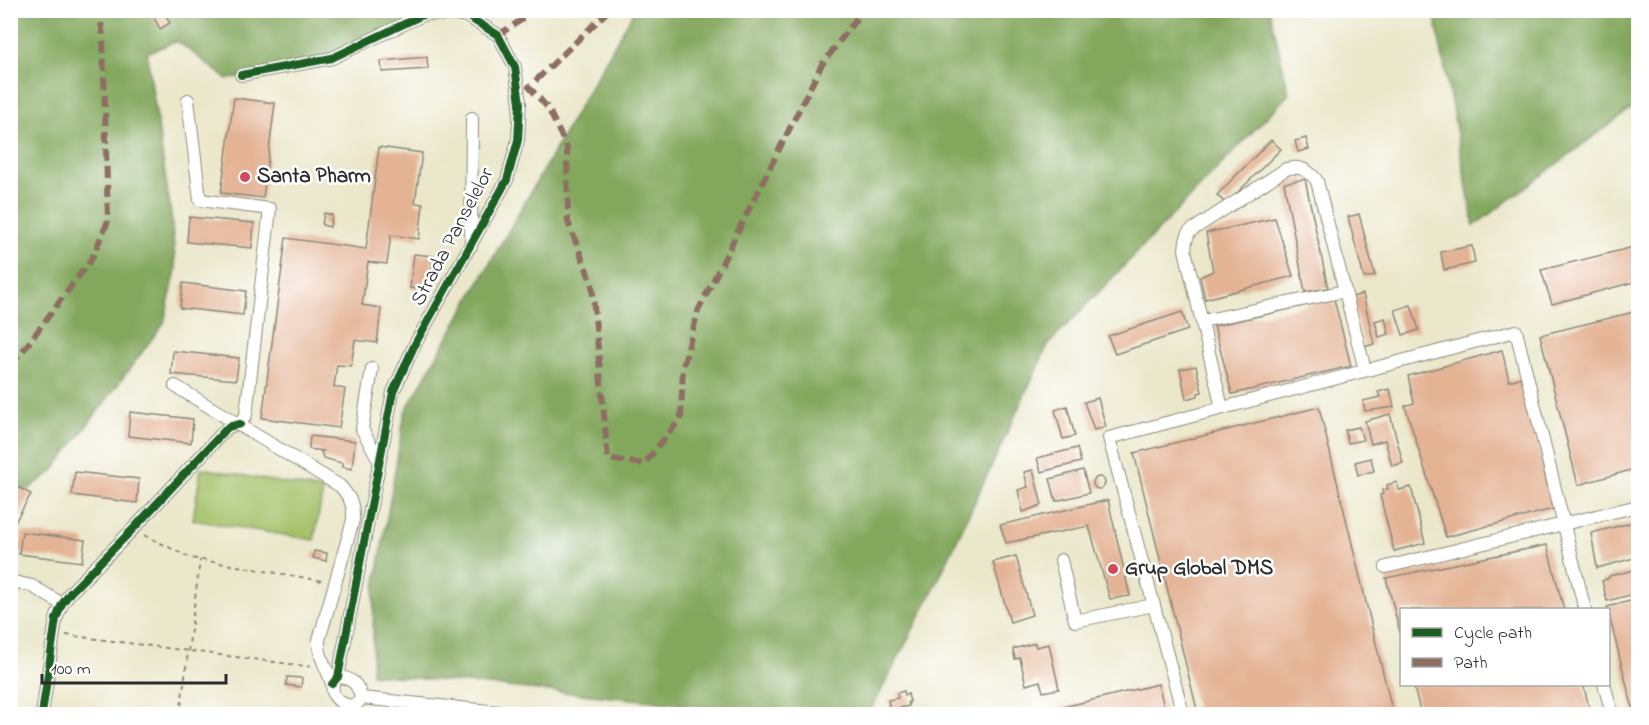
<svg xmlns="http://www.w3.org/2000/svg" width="1649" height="725" font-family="'Indie Flower',sans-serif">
  <rect width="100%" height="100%" fill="#fff"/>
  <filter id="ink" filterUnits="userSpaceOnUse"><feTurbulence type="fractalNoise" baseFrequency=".0167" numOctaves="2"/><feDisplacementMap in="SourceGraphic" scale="12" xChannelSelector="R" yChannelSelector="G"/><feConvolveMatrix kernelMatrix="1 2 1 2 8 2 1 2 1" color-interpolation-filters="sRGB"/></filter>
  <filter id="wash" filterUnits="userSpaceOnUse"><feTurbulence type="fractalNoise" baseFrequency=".008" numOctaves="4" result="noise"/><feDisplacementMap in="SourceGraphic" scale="24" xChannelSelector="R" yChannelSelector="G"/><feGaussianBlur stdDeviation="1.35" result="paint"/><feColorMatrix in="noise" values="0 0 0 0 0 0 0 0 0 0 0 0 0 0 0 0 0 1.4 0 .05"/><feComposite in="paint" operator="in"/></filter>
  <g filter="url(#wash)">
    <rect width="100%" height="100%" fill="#ebe7cb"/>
    <path fill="#a4c169" stroke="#68764a" stroke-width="1.5" d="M201 468 323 490 314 540 193 520Z"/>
    <g fill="#83a75d" stroke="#576944" stroke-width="1.5">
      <path d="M11 11H446L332 61 227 79 177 41 147 53 171 214 176 270 164 323 53 471 11 502Z"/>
      <path d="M634 11H1270L1289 94 1048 345 935 587 869 714H763L643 700 372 674 374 594 405 412Z"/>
      <path d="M1434 11H1638V103L1474 226Z"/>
    </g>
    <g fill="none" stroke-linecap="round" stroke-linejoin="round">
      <path stroke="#50b8cd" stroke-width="4" d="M119 10 120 15"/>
    </g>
    <g id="blocks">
      <g fill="#e4b394">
        <path d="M150 10H163L170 23 160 29Z"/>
        <path d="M427 57 428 69 382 72 381 61Z"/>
        <path d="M234 98 275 103 263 198 221 193Z"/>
        <path d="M1306 138 1309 149 1298 152 1295 141Z"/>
        <path d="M1271 140 1281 149 1226 204 1217 195Z"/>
        <path d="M379 147 422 153 415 203 423 204 419 239 391 235 387 264 368 262 362 305 381 308 377 343 355 340 351 366 337 365 334 387 345 389 339 428 262 418 286 238 366 249Z"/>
        <path d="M1305 179 1328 288 1305 292 1284 183Z"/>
        <path d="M324 213 332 215 330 227 322 225Z"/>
        <path d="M1359 214 1375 276 1364 278 1348 217Z"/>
        <path d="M189 217 254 223 252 248 187 242Z"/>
        <path d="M1275 218 1293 276 1205 299 1200 277 1213 271 1206 233Z"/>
        <path d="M1472 246 1475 263 1444 270 1441 252Z"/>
        <path d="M1638 246V281L1552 304 1541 270Z"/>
        <path d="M414 254 433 256 430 280H427L426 290 410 288Z"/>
        <path d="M183 283 246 291 243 315 180 308Z"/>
        <path d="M1363 294 1374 344 1364 347 1352 297Z"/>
        <path d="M1334 299 1351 366 1232 394 1214 326Z"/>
        <path d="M1411 305 1419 330 1403 335 1395 310Z"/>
        <path d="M1638 311V468L1578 485 1540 335Z"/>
        <path d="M1182 312 1188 330 1115 354 1108 336Z"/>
        <path d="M1385 318 1389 334 1379 337 1375 321Z"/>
        <path d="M1502 350 1509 381 1522 377 1553 509 1446 537 1405 406 1414 403 1408 376Z"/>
        <path d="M173 351 239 358 236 380 171 374Z"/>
        <path d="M1196 366 1202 392 1198 393V396L1186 399 1180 369Z"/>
        <path d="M1390 389 1394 407 1365 411 1363 401 1380 397 1378 392Z"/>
        <path d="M1098 398 1106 427 1094 430 1084 402Z"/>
        <path d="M1067 406 1075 436 1063 439 1055 410Z"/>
        <path d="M1319 407 1393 714H1198L1134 453Z"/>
        <path d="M130 412 193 419 191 443 128 436Z"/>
        <path d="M1390 414 1403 463 1392 466 1385 440 1371 444 1365 421Z"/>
        <path d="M1359 427 1363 440 1348 443 1345 430Z"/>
        <path d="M310 436 355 441 352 469 342 467V463L323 458 321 452 323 451 309 449Z"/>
        <path d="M1077 448 1081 462 1041 472 1037 458Z"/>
        <path d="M1371 458 1374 471 1358 475 1355 462Z"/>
        <path d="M1033 470 1042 505 1023 512 1018 490 1028 487 1024 472Z"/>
        <path d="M1083 470 1089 493 1056 501 1050 479Z"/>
        <path d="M75 472 139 479 137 503 72 495Z"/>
        <circle cx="1099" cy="483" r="6"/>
        <path d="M1397 482 1399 490 1411 487 1425 543 1394 551 1380 495 1383 494 1382 490 1388 489 1387 485Z"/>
        <path d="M14 485 31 494 10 531V492Z"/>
        <path d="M1108 500 1130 596 1110 599 1089 526 1006 543 1000 525Z"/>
        <path d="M1638 521V557L1597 568 1591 533Z"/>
        <path d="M22 532 85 540 82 562 19 554Z"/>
        <path d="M1547 545 1564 610H1402L1401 636 1386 578Z"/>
        <path d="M314 551 327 553 326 561 313 558Z"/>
        <path d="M1016 556 1032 615 1010 622 993 562Z"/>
        <path d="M1638 569V593L1607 601 1602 581 1609 578V576Z"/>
        <path d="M1638 599V714H1634L1607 607Z"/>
        <path d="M1035 643 1036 647 1049 644 1059 689 1043 692 1040 681 1026 685 1020 658 1015 659 1013 649Z"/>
        <path d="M287 677 302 678 301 687 286 685Z"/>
        <path d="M1158 684 1166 714H1035Z"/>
        <path d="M1413 684H1583L1591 714H1421Z"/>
        <path d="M904 691 905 695 908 694 910 702H908L909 706 890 710 888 700 898 698 897 693Z"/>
      </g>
    </g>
  </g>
  <g filter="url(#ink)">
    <use href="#blocks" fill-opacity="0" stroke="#8b897b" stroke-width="1.5"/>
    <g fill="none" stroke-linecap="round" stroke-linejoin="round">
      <g stroke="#8b897b" stroke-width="14">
        <g id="minor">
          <path d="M241 75 332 58 425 14 465 15 498 35 515 67 520 103 518 140 507 180 415 344 393 392 338 677 332 684"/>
          <path d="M471 246 472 118"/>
          <path d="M1202 321 1345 291"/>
          <path d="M372 369 362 429 379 460"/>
          <path d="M175 386 340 486C350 497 354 505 353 520L319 640C318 656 326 666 331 681 333 686 332 691 334 695 340 704 349 708 358 703L361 698"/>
          <path d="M1222 408 1185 250 1186 241 1189 232 1286 169C1300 165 1309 170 1317 181L1365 370"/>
          <path d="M1061 560 1075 621 1154 605"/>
          <path d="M1386 567 1638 506"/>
          <path d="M10 581 32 586 62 604"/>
          <path d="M338 677C351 677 359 685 361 698"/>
          <path d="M1604 684 1612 714"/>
          <path d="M361 698 519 714"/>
          <path d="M42 714 56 619 62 604 70 593 135 527 228 427 240 424 246 415 270 209 200 200 188 100"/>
          <path d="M1183 714 1109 438 1516 331 1585 610"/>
        </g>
      </g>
      <g stroke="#8b897b" stroke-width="2" stroke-dasharray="4.5 4.5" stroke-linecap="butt">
        <path d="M144 535 191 558 323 581"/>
        <path d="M66 635 313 667"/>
        <path d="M180 714 200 560"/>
      </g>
      <use href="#minor" stroke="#fff" stroke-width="12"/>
      <g stroke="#8d6e63" stroke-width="6" stroke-dasharray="12 6" stroke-linecap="butt">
        <path d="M281 10H283"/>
        <path d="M609 10 529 87 548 108 567 148 568 222 592 284 608 459 644 464 681 418 683 367 698 311 821 66 863 10"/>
        <path d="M498 35 537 10"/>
        <path d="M10 363 22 352 92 258 108 221 103 36 99 10"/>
      </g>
      <g stroke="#fff" stroke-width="11">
        <g id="cycleway">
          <path d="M241 75 332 58 425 14 465 15 498 35 515 67 520 103 518 140 507 180 415 344 393 392 338 677 332 684"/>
          <path d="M42 714 56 619 62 604 70 593 135 527 228 427 240 424"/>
        </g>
      </g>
      <use href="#cycleway" stroke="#1b5e20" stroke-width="8"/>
    </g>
  </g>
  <g fill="#d1495b" stroke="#fff" stroke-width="2">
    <circle cx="245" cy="177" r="6"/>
    <circle cx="1113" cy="569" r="6"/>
  </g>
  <g text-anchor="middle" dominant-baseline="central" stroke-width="5" stroke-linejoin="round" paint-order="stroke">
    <g font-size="21" font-weight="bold" fill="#2b2b2b" stroke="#fff" text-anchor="start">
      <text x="257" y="177">Santa Pharm</text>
      <text x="1125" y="569">Grup Global DMS</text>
    </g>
    <g font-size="21" fill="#2b2b2b" stroke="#fff">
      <text transform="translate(453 237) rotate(-62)">Strada Panselelor</text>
    </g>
  </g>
  <rect width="1649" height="725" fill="none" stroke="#fff" stroke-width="36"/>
  <rect x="1400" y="608" width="210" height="78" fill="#ffffff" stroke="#aaaaaa" stroke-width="1.5"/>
  <rect x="1412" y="628" width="30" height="9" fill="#1b5e20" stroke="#aaaaaa" stroke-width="1.5"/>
  <text x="1454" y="638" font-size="18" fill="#2b2b2b">Cycle path</text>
  <rect x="1412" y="658" width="30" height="9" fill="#8d6e63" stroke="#aaaaaa" stroke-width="1.5"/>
  <text x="1454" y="668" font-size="18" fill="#2b2b2b">Path</text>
  <path d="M42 674v9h184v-9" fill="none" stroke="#2b2b2b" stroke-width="3"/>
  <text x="51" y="674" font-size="18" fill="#2b2b2b" stroke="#ffffff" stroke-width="4.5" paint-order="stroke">100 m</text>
</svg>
